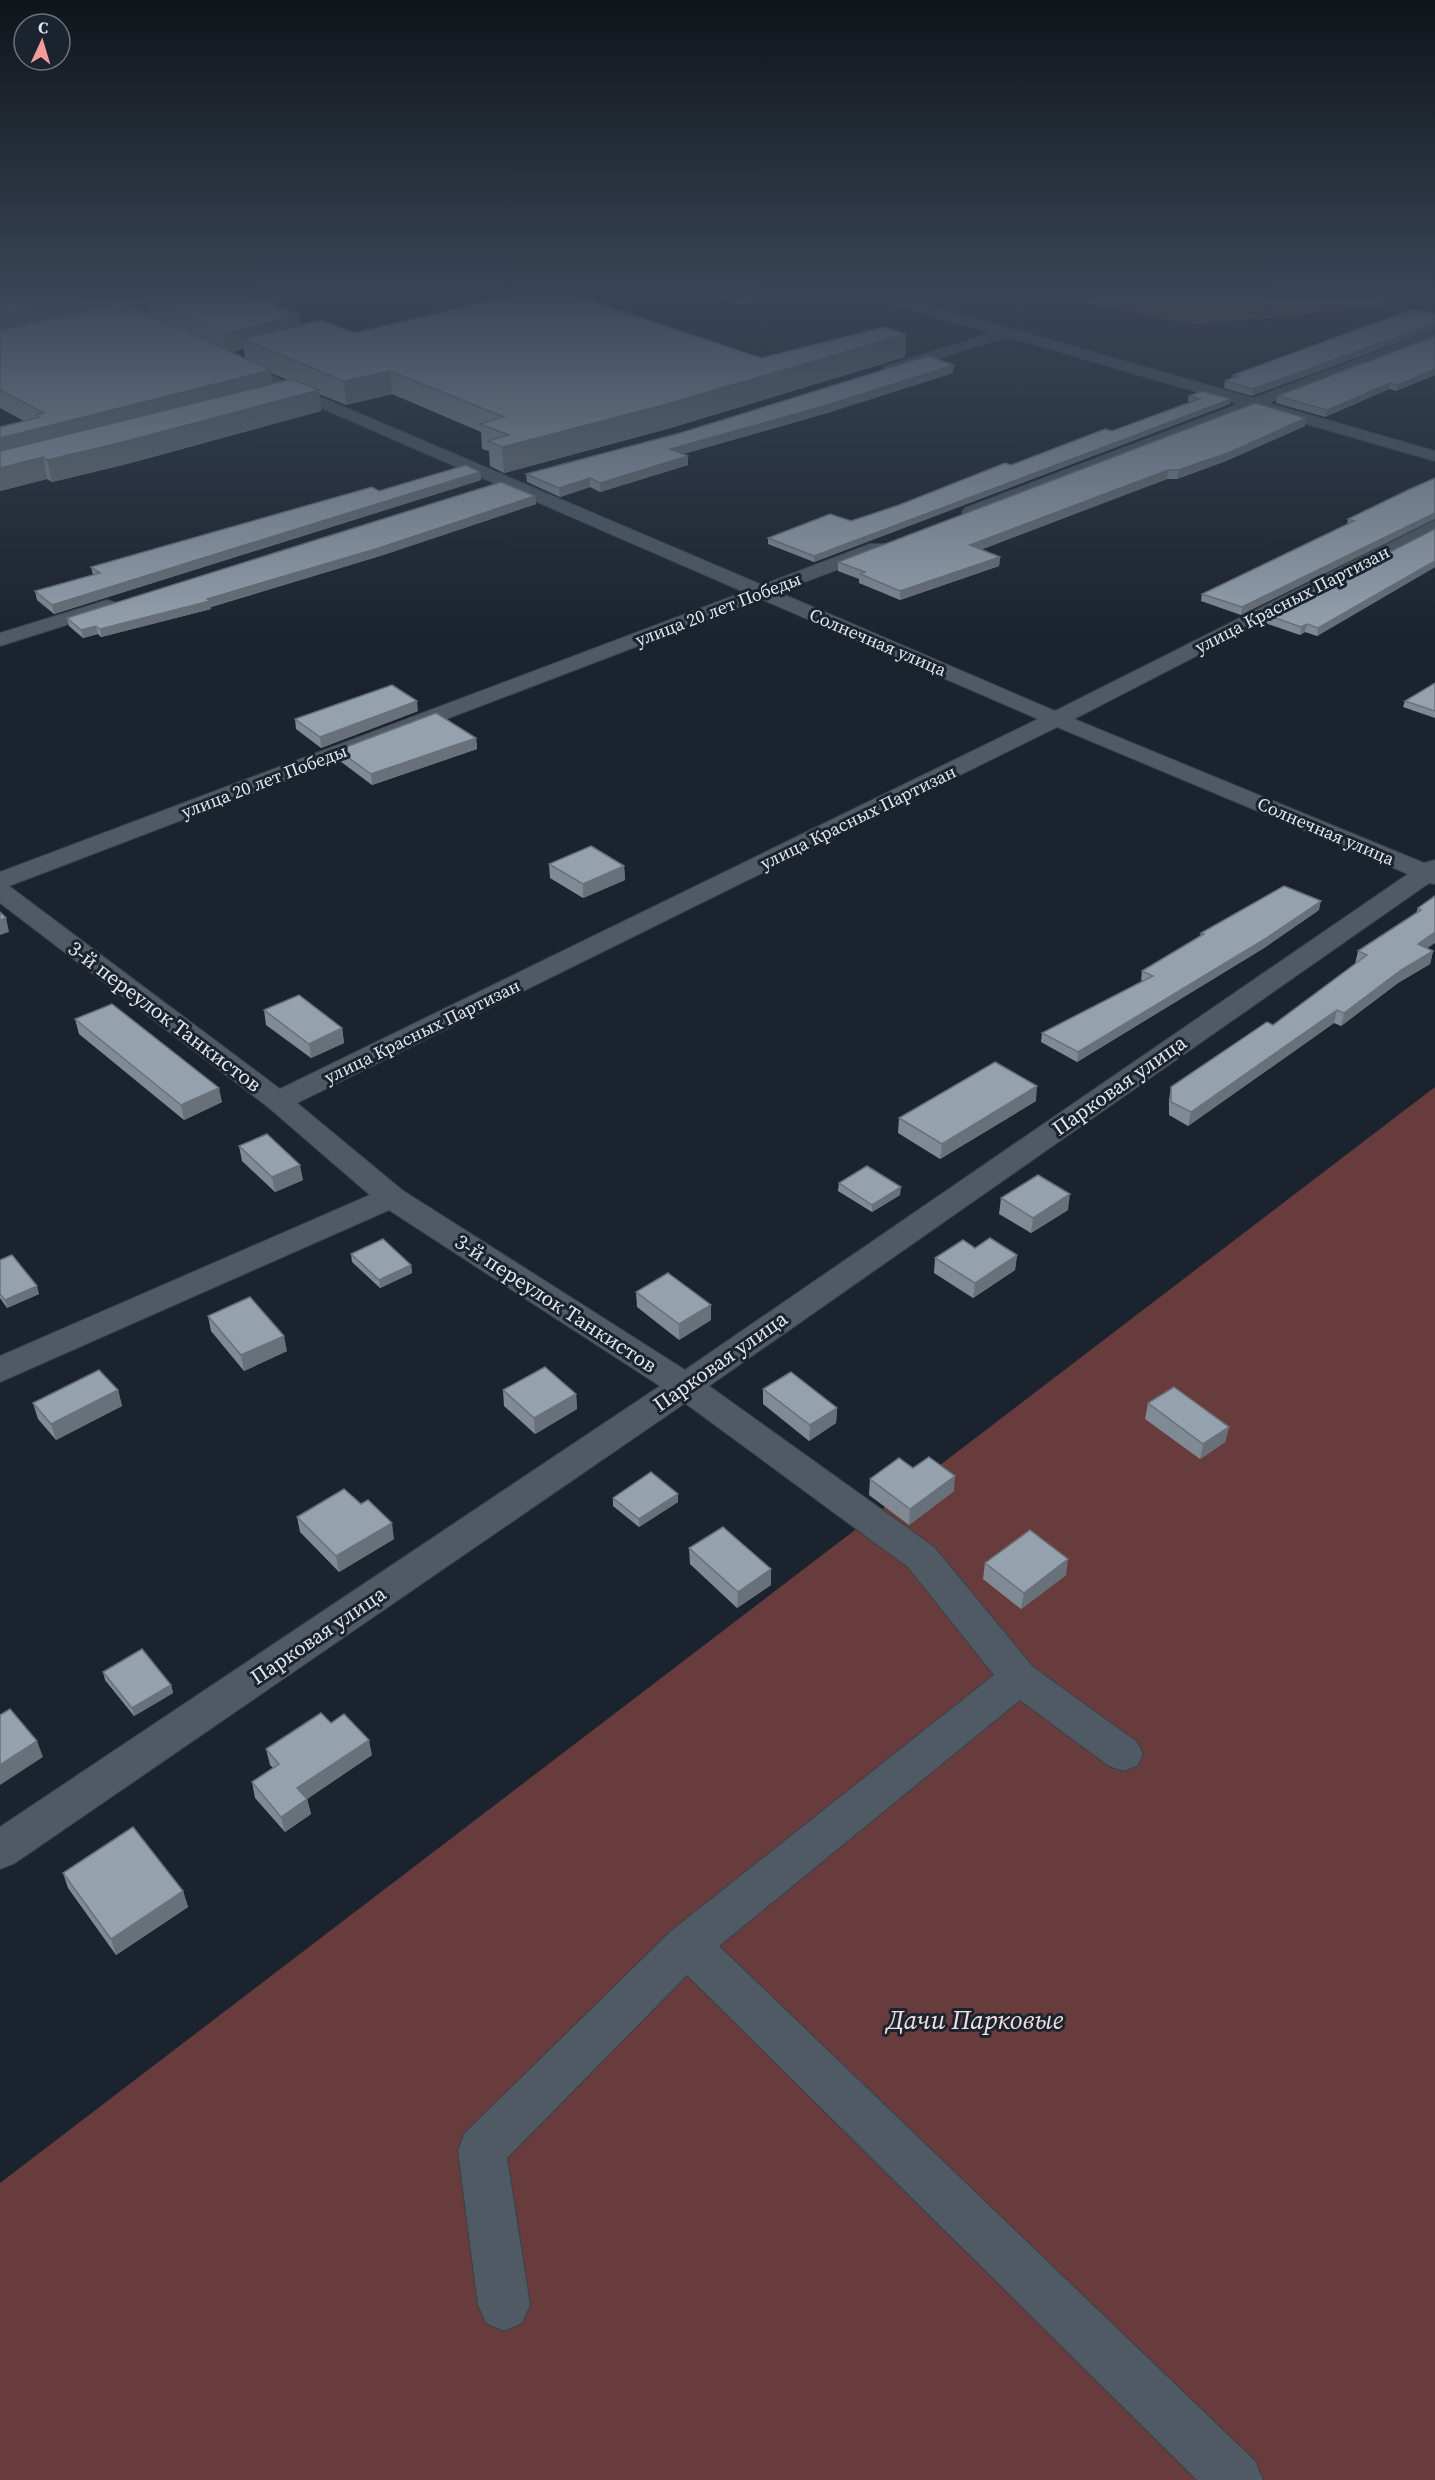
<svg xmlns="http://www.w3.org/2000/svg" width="1435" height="2480" font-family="'Source Serif 4',serif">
  <rect width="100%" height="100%" fill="#1b242e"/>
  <g fill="#683c3c">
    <path d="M1023 290H1367L1402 304 1195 325Z"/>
    <path d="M1435 1087V2480H0V2183Z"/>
  </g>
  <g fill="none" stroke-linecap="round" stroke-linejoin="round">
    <g stroke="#3a414a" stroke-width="2">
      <g id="street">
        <path d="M212 290H238L236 293 98 325 91 321 93 318Z"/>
        <path d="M572 290H597L595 293 529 309 522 305 524 302Z"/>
        <path d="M737 290H761L777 297 770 301Z"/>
        <path d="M853 290H876L1253 398 1435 330V339L1269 403 1435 451V461L1254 409 977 516H965L962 512 965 508 1238 404 1008 337 895 372H885L882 369 885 366 992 333 855 293Z"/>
        <path d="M234 360 762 585 870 544H884L886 548 884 552 778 592 1055 711 1435 520V533L1074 719 1424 863 1435 860V884L1429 883 709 1386 934 1547 1033 1667 1137 1742 1143 1754 1137 1766 1123 1771 1109 1766 1020 1700 719 1946 1255 2461 1263 2480H1197L687 1975 507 2158 530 2305 522 2323 504 2331 486 2323 478 2305 458 2150 465 2133 671 1931 994 1675 908 1567 685 1403 15 1863 0 1869V1827L660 1386 389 1210 0 1382V1356L370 1195 268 1107 0 903V872L744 592 229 368 226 365 229 362ZM761 599 1038 719 280 1089 9 886ZM1057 727 1408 874 685 1370 402 1190 297 1103Z"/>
        <path d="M107 600 114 602 117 606 114 610 0 646V633Z"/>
      </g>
    </g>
    <use href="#street" fill="#4f5a65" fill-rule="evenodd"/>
  </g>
  <g fill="#808a95" fill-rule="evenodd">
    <path d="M0 290H331L271 304 301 325 354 333 510 296 495 290H562L560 291 761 358 906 334 905 357 667 429 504 473 490 466 489 451 482 449 481 432 392 394 346 405 319 394 321 411 127 464 52 482 47 479 0 491V427L24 421 0 408ZM146 303 147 314 130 306ZM244 349 245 358 232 352ZM271 373 287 380 272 383Z"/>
    <path d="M689 290H761L760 300 743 305Z"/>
    <path d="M767 290H793L778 295Z"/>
    <path d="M1413 309 1252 396 1224 388 1225 381 1233 378V375Z"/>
    <path d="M1435 336V375L1396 391 1389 389 1325 417 1276 403 1277 396Z"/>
    <path d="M953 373 827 413 683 454 688 456V465L600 492 590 487 560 497 527 482 526 474Z"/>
    <path d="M1189 396 1231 399 1230 404 814 562 768 544V538L851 521 899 505 1011 465 1112 431 1190 402 1188 401Z"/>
    <path d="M1306 418 1305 426 1226 461 1177 479H1167L981 549 1000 557 999 566 900 600 859 583V579L838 571V562Z"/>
    <path d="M480 472 481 480 54 614 37 600 35 591 93 575 91 567 379 491Z"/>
    <path d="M1410 489 1241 615 1201 601 1202 594 1347 525 1348 519Z"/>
    <path d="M535 496 536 504 380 556 211 607V609L101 637 98 634 83 638 69 626 67 618Z"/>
    <path d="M1435 529V567L1317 636 1305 632 1300 635 1265 623 1267 615Z"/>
    <path d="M1435 683V718L1403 707 1405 701Z"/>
    <path d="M418 711 321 748 296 729 295 719Z"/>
    <path d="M476 738 477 749 372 785 340 761 338 750Z"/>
    <path d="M549 864 624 866 625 880 583 898 550 878Z"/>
    <path d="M1435 896 1427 949 1433 951 1430 964 1398 983 1341 1026 1334 1023 1188 1126 1169 1115V1100L1171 1087 1273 1025 1355 964 1358 951 1416 913 1418 908Z"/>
    <path d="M1319 910 1264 948 1077 1062 1041 1042 1042 1033 1143 981 1141 980 1142 971 1200 936 1201 933Z"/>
    <path d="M264 1010 342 1028 344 1043 311 1058 266 1025Z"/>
    <path d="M75 1019 222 1102 184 1120 79 1034Z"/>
    <path d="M1036 1101 940 1159 898 1133 899 1118Z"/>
    <path d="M239 1146 303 1180 275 1192 242 1161Z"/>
    <path d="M839 1183 900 1195 872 1212 838 1191Z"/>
    <path d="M1001 1198 1068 1210 1031 1233 999 1214Z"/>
    <path d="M975 1248 1017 1255 1015 1270 973 1298 934 1273 935 1258Z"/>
    <path d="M351 1254 411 1265 412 1273 380 1288 352 1262Z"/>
    <path d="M0 1260 39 1294 7 1308 0 1298Z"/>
    <path d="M636 1292 711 1320 679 1340 637 1307Z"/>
    <path d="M208 1316 287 1351 244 1371 211 1331Z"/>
    <path d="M763 1389 837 1408 836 1423 809 1441 763 1404Z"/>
    <path d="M118 1390 122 1406 56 1440 38 1419 33 1403Z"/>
    <path d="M503 1390 576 1394 577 1409 535 1434 504 1406Z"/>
    <path d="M1148 1403 1229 1427 1225 1442 1200 1459 1145 1419Z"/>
    <path d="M913 1468 954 1491 909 1525 869 1495 870 1479Z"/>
    <path d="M678 1494V1502L639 1527 613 1506V1498Z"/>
    <path d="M297 1517 394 1539 339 1572 300 1532Z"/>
    <path d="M689 1548 771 1585 737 1608 690 1564Z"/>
    <path d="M985 1563 1066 1575 1021 1609 983 1579Z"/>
    <path d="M103 1672 171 1685 173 1693 134 1716 105 1680Z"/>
    <path d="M331 1723 372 1755 307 1799 311 1814 285 1832 255 1798 252 1782 273 1768 270 1765 266 1749Z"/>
    <path d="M63 1873 183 1891 188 1907 116 1955 68 1888Z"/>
  </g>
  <g fill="#687179">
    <path d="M114 290H201L145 297 146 303 0 336V315Z"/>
    <path d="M247 290H331L243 311 240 292Z"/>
    <path d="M521 290H562L522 300Z"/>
    <path d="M744 290H761L760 300 743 305Z"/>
    <path d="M778 290H793L778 295Z"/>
    <path d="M300 315 302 335 243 339 244 349 226 354 223 334Z"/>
    <path d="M1435 323V329L1252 396 1253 389Z"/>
    <path d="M906 334 905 357 667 429 504 473 502 447Z"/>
    <path d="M954 365 953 373 827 413 670 458V449Z"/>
    <path d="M1435 369V375L1396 391 1398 385Z"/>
    <path d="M271 370 273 390 0 461V438Z"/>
    <path d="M390 371 392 394 346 405 344 381Z"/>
    <path d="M1390 383 1389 389 1325 417 1327 410Z"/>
    <path d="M319 390 321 411 127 464 52 482 47 460Z"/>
    <path d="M1231 399 1230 404 814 562V556Z"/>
    <path d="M1306 418 1305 426 1226 461 1177 479 1178 470Z"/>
    <path d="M688 456V465L600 492V483Z"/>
    <path d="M43 457 47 479 0 491V468Z"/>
    <path d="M1168 470 1167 479 970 554V545Z"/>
    <path d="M480 472 481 480 54 614 52 605Z"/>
    <path d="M590 478V487L560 497 559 488Z"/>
    <path d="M535 496 536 504 380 556 211 607V609L101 637 100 629 207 599Z"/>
    <path d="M1435 513V519L1241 615 1242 607Z"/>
    <path d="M1000 557 999 566 900 600V591Z"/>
    <path d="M1435 561V567L1317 636 1318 628Z"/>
    <path d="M1307 624 1305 632 1300 635 1301 627Z"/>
    <path d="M96 626 98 634 83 638 81 630Z"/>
    <path d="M417 701 418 711 321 748 320 737Z"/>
    <path d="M476 738 477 749 372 785 371 774Z"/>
    <path d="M624 866 625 880 583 898V884Z"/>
    <path d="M1321 901 1319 910 1264 948 1077 1062 1078 1052Z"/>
    <path d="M6 918 9 932 0 935V920Z"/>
    <path d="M1435 932V943L1415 957 1418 944Z"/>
    <path d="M1433 951 1430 964 1398 983 1341 1026 1344 1013 1401 970Z"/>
    <path d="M1337 1010 1334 1023 1188 1126 1191 1112Z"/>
    <path d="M342 1028 344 1043 311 1058 309 1044Z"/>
    <path d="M1037 1086 1036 1101 940 1159 942 1144Z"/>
    <path d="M219 1088 222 1102 184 1120 181 1105Z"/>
    <path d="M300 1165 303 1180 275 1192 272 1177Z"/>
    <path d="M901 1187 900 1195 872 1212V1205Z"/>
    <path d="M1070 1194 1068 1210 1031 1233 1033 1218Z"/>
    <path d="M1017 1255 1015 1270 973 1298 975 1283Z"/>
    <path d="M411 1265 412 1273 380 1288 379 1280Z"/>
    <path d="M37 1286 39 1294 7 1308 5 1300Z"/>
    <path d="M711 1305V1320L679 1340V1324Z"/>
    <path d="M284 1336 287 1351 244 1371 241 1355Z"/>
    <path d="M118 1390 122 1406 56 1440 51 1424Z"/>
    <path d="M576 1394 577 1409 535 1434 534 1418Z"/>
    <path d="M837 1408 836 1423 809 1441 810 1425Z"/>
    <path d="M1229 1427 1225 1442 1200 1459 1203 1444Z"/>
    <path d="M955 1476 954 1491 909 1525 910 1509Z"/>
    <path d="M678 1494V1502L639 1527V1519Z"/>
    <path d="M392 1523 394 1539 339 1572 336 1556Z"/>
    <path d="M1068 1559 1066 1575 1021 1609 1024 1593Z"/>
    <path d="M771 1569V1585L737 1608 738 1592Z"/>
    <path d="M171 1685 173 1693 134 1716 132 1708Z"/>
    <path d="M369 1740 372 1755 307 1799 311 1814 285 1832 281 1817 297 1788Z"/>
    <path d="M37 1741 43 1757 0 1785V1765Z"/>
    <path d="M183 1891 188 1907 116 1955 111 1939Z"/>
  </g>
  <g fill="#95a1ad" stroke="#687179" stroke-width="1.5">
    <path d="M0 290H114L0 315Z"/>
    <path d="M173 290H247L240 292 300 315 223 334 145 297Z"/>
    <path d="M533 290H558L761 358 884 327 906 334 667 404 502 447 488 441 509 435 480 424 504 417 390 371 344 381 243 339 320 320 354 333Z"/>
    <path d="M121 302 271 370 0 438V427L40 417 36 415 44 413 0 390V330Z"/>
    <path d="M1413 309 1435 314V323L1253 389 1225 381 1238 376 1233 375Z"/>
    <path d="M1435 336V369L1398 385 1390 383 1327 410 1277 396Z"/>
    <path d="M928 356 954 365 827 405 670 449 688 456 600 483 590 478 559 488 526 474 680 433Z"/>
    <path d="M291 379 319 390 123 442 47 460 43 457 0 468V451Z"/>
    <path d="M1202 391 1231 399 814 556 768 538 830 514 851 521 899 505 1005 463 1011 465 1105 429 1112 431 1199 399 1189 396Z"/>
    <path d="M1255 403 1306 418 1228 453 1178 470H1168L970 545 1000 557 900 591 860 574 865 572 838 562Z"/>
    <path d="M466 465 480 472 52 605 35 591 100 573 91 567 372 487 379 491Z"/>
    <path d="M1435 478V513L1242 607 1202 594 1354 521 1348 519 1410 489Z"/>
    <path d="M501 482 535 496 379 548 207 599 210 601 100 629 96 626 81 630 67 618Z"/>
    <path d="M1435 529V561L1318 628 1307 624 1301 627 1267 615Z"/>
    <path d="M1435 683V711L1405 701Z"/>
    <path d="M392 685 417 701 320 737 295 719Z"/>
    <path d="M436 713 476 738 371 774 338 750Z"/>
    <path d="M591 846 624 866 583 884 549 864Z"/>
    <path d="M1284 886 1321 901 1265 939 1078 1052 1042 1033 1153 976 1142 971 1204 934 1201 933Z"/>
    <path d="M1435 896V932L1418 944 1433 951 1401 970 1344 1013 1337 1010 1191 1112 1171 1102V1087L1267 1022 1273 1025 1367 955 1358 951 1421 910 1418 908Z"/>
    <path d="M0 912 6 918 0 920Z"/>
    <path d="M299 995 342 1028 309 1044 264 1010Z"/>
    <path d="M112 1004 219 1088 181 1105 75 1019Z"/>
    <path d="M995 1062 1037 1086 942 1144 899 1118Z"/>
    <path d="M267 1134 300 1165 272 1177 239 1146Z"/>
    <path d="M867 1166 901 1187 872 1205 839 1183Z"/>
    <path d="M1038 1175 1070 1194 1033 1218 1001 1198Z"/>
    <path d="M990 1238 1017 1255 975 1283 935 1258 963 1240 975 1248Z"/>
    <path d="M383 1239 411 1265 379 1280 351 1254Z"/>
    <path d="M12 1255 37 1286 5 1300 0 1294V1260Z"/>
    <path d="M668 1273 711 1305 679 1324 636 1292Z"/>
    <path d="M250 1297 284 1336 241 1355 208 1316Z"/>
    <path d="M545 1367 576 1394 534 1418 503 1390Z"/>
    <path d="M99 1370 118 1390 51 1424 33 1403Z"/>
    <path d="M791 1372 837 1408 810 1425 763 1389Z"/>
    <path d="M1174 1387 1229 1427 1203 1444 1148 1403Z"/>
    <path d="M929 1457 955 1476 910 1509 870 1479 899 1458 913 1468Z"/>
    <path d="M651 1472 678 1494 639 1519 613 1498Z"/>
    <path d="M344 1489 361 1504 368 1500 392 1523 336 1556 297 1517Z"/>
    <path d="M723 1527 771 1569 738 1592 689 1548Z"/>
    <path d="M1030 1530 1068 1559 1024 1593 985 1563Z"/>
    <path d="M142 1649 171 1685 132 1708 103 1672Z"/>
    <path d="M10 1709 37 1741 0 1765V1715Z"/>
    <path d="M321 1713 331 1723 344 1714 369 1740 297 1788 307 1799 281 1817 252 1782 279 1764 266 1749Z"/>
    <path d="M133 1827 183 1891 111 1939 63 1873Z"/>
  </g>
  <linearGradient id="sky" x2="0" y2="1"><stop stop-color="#0f1419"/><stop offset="0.46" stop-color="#394557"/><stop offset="1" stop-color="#394557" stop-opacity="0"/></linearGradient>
  <rect width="1435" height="637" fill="url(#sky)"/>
  <g text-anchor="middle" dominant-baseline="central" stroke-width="6" stroke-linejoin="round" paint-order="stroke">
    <g font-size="18" fill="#e0e7ed" stroke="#1b242e">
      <text transform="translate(1292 599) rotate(-27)">улица Красных Партизан</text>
      <text transform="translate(718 609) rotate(-21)">улица 20 лет Победы</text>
      <text transform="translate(878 642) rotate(23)">Солнечная улица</text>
      <text transform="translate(264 781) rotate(-21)">улица 20 лет Победы</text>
      <text transform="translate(858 817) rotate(-26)">улица Красных Партизан</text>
      <text transform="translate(1326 831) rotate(23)">Солнечная улица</text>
      <text transform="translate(422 1031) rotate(-26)">улица Красных Партизан</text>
    </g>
    <g font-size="21" fill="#e0e7ed" stroke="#1b242e">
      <text transform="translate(165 1016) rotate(37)">3-й переулок Танкистов</text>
      <text transform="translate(1119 1085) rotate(-35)">Парковая улица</text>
      <text transform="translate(556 1303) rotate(33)">3-й переулок Танкистов</text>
      <text transform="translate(720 1361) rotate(-35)">Парковая улица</text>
      <text transform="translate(318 1635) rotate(-34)">Парковая улица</text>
    </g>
    <g font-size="26" font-style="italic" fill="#f3dedd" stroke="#1b242e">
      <text x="975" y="2020">Дачи Парковые</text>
    </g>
  </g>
  <g transform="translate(42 42) rotate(4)"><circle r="28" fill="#1b242e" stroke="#6a727a" stroke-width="1.5"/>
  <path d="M0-4.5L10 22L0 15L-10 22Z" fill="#f59b9a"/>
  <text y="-9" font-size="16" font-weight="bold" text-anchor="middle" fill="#e0e7ed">С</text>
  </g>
</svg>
